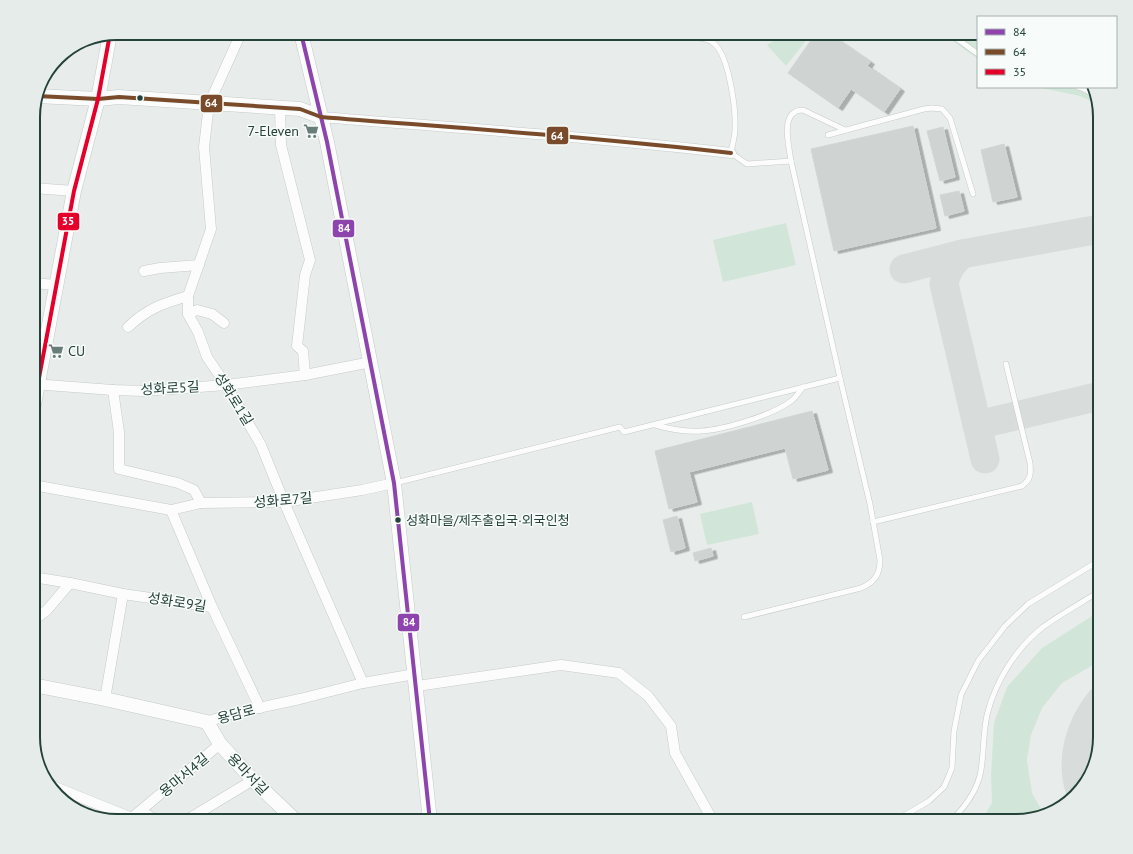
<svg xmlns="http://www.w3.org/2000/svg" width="1133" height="854" font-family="'PT Sans','Noto Sans KR',sans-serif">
  <defs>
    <filter id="shadow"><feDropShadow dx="4.5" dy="2.5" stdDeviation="0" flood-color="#0004"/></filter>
  </defs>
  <rect width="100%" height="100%" fill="#e8edeb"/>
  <g fill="#d1e6d8">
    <path d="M785 33H812L786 66 767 45Z"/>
    <path d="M942 33H978V59Z"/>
    <path d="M1037 87H1093L1100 119 1095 103 1080 96Z"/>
    <path d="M786 223 796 265 723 282 713 240Z"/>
    <path d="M752 502 759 534 707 545 700 514Z"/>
    <path d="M1100 611V661L1062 683 1042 708 1031 735 1027 760 1032 793 1044 814 1016 821H981L992 803 991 775 994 723 1007 687 1042 648Z"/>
  </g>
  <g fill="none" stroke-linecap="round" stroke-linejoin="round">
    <g stroke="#d8dddc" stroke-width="29">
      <path d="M962 254C952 263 946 271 944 284L985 459"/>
      <path d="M904 269 962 254 1100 229"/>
      <path d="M977 425 1100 396"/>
      <path d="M1080 790C1070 759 1080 726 1100 701"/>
    </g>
  </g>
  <g fill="#cfd4d2" stroke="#d1d6d4" filter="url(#shadow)">
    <path d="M816 33H828L870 62 867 66 900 89 884 112 851 89 838 108 788 73Z"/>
    <path d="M913 126 936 228 834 251 811 149Z"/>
    <path d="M943 127 955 177 940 181 927 131Z"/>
    <path d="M1004 144 1017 197 993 202 981 150Z"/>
    <path d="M959 191 964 211 945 216 940 195Z"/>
    <path d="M812 411 828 470 793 479 785 448 689 472 697 502 669 509 655 451Z"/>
    <path d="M677 516 685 548 671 552 663 520Z"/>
    <path d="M711 548 713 556 695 561 693 553Z"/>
  </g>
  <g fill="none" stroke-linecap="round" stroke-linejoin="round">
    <g stroke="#c5cac8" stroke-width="6">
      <g id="lane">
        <path d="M949 33 978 54"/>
        <path d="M700 38C704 39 709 40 712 42 729 52 736 110 735 129 735 137 732 145 731 153L747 164 791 161 840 378 870 504 880 560C880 574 875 582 861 588L744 617"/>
        <path d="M1078 87 1082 88 1095 95"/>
        <path d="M828 135 924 109 932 108 942 109 950 118 973 194"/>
        <path d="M791 161C789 146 779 110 803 110L845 130"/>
        <path d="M655 425C669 429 685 432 701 431 723 430 773 415 791 401 796 398 799 392 803 387"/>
        <path d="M395 483 620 427 624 432 840 378"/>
        <path d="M873 522 1022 486C1031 479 1031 474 1030 463L1006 364"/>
        <path d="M895 821 929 801 944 787 952 768 954 731 961 695 978 661 1005 626 1028 604 1100 560"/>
        <path d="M951 821C965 807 978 790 981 770 984 752 983 733 987 715 995 682 1016 648 1043 627 1061 614 1081 603 1100 591"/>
      </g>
    </g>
    <g stroke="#c5cac8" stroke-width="11">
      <g id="street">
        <path d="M241 33 209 104 204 147 211 229 188 296V314L198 332 207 357 226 385 261 445 284 502 363 683"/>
        <path d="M280 108 281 145 310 260 305 275 297 346 303 351 305 375"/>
        <path d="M321 117C458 128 595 137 731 153"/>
        <path d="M33 188 74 191"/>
        <path d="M144 271 160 268 199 265"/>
        <path d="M33 283 56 285"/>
        <path d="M188 314 197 310 212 314 224 323"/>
        <path d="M128 327C148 308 162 304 188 296"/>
        <path d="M33 384 113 390 144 391 226 385 305 375 371 362"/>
        <path d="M113 390 119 432V469L178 483 194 490 201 503"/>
        <path d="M33 485 171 510 201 503 284 502 362 490 394 483"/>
        <path d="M171 510 212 607 260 708"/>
        <path d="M33 577 70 583 123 594 212 607"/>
        <path d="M33 621 47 610 70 583"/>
        <path d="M417 686 561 665 619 673 648 696 671 726 675 753 713 821"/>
        <path d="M105 699 123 594"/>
        <path d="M207 722 230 714 300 699 363 683 415 674"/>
        <path d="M50 785 132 818"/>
        <path d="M141 811 158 821"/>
        <path d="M128 821 220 744"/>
        <path d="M185 821 253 780"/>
      </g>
    </g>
    <g stroke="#c3cbc8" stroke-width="15">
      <g id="secondary">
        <path d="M301 33 327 142 394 483 430 821"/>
        <path d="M37 96 98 99 119 97 300 109 321 117"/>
        <path d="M33 410 74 191 98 99 110 34"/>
        <path d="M33 685 105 699 207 722 220 744 253 780 296 821"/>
      </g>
    </g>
    <use href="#lane" stroke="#fcfcfc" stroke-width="5"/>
    <use href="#street" stroke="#fcfcfc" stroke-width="10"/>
    <use href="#secondary" stroke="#fcfcfc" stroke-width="14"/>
    <g stroke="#f7fbf9" stroke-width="7">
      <path id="bus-1" d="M301 33 327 142 394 483 430 821"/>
    </g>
    <g stroke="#f7fbf9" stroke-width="7">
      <path id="bus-2" d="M37 96 98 99 119 97 300 109 321 117C458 128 595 137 731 153"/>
    </g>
    <g stroke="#f7fbf9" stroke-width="7">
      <path id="bus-3" d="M33 410 74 191 98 99 110 34"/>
    </g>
    <use href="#bus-1" stroke="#8e44ad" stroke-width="4"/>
    <use href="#bus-2" stroke="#7a4b2a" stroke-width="4"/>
    <use href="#bus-3" stroke="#e4002b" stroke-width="4"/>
  </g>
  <defs>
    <g id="supermarket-bare" transform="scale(1.2)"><path d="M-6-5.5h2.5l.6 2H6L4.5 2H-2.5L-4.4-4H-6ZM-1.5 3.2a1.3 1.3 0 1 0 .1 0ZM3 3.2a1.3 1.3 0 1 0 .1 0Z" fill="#697e78" stroke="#f7fbf9" stroke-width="2.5" paint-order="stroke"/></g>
  </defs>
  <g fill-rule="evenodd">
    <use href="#supermarket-bare" x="311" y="131"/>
    <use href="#supermarket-bare" x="56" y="351"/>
  </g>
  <g fill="#24423a" stroke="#f7fbf9" stroke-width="1.5">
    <circle cx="140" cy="98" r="3.5"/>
    <circle cx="398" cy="520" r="3.5"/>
  </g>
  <g text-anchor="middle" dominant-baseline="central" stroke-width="3" stroke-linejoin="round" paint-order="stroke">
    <g font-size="13" fill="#24423a" stroke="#f7fbf9" text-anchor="start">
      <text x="406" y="520">성화마을/제주출입국·외국인청</text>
    </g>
    <g font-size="14" fill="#24423a" stroke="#f7fbf9" text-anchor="end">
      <text x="299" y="131">7-Eleven</text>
      <text x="68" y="351" text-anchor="start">CU</text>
    </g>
    <g font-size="14" fill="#24423a" stroke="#f7fbf9">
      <text transform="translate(170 388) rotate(-3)">성화로5길</text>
      <text transform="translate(234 399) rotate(58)">성화로1길</text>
      <text transform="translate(283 500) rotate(-5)">성화로7길</text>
      <text transform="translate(177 602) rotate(9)">성화로9길</text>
      <text transform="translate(236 714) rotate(-15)">용담로</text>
      <text transform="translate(248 774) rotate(46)">용마서길</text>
      <text transform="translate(184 775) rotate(-40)">용마서4길</text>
    </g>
  </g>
  <path d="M0 0H1133V854H0ZM117 40H1016A77 77 0 0 1 1093 117V737A77 77 0 0 1 1016 814H117A77 77 0 0 1 40 737V117A77 77 0 0 1 117 40Z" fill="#e6ecea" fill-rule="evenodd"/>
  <path fill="none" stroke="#24423a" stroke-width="2" d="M117 40H1016A77 77 0 0 1 1093 117V737A77 77 0 0 1 1016 814H117A77 77 0 0 1 40 737V117A77 77 0 0 1 117 40Z"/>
  <g stroke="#f7fbf9" stroke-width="1.5">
    <rect x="200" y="94" width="23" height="19" rx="4" fill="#7a4b2a"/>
    <rect x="546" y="126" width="23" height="19" rx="4" fill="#7a4b2a"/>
    <rect x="57" y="212" width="23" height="19" rx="4" fill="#e4002b"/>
    <rect x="332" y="219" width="23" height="19" rx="4" fill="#8e44ad"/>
    <rect x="397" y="613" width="23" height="19" rx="4" fill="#8e44ad"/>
  </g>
  <g font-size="11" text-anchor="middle" font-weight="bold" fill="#fff">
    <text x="211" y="107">64</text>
    <text x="557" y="140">64</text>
    <text x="68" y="225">35</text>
    <text x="344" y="232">84</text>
    <text x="409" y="626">84</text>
  </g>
  <rect x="977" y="16" width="140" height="72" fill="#f7fbf9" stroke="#a3b1ad"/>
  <rect x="985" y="29" width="20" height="6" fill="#8e44ad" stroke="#a3b1ad"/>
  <text x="1013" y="36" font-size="12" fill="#24423a">84</text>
  <rect x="985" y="49" width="20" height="6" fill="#7a4b2a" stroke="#a3b1ad"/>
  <text x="1013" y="56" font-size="12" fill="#24423a">64</text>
  <rect x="985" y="69" width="20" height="6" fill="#e4002b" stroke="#a3b1ad"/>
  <text x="1013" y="76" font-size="12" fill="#24423a">35</text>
</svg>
